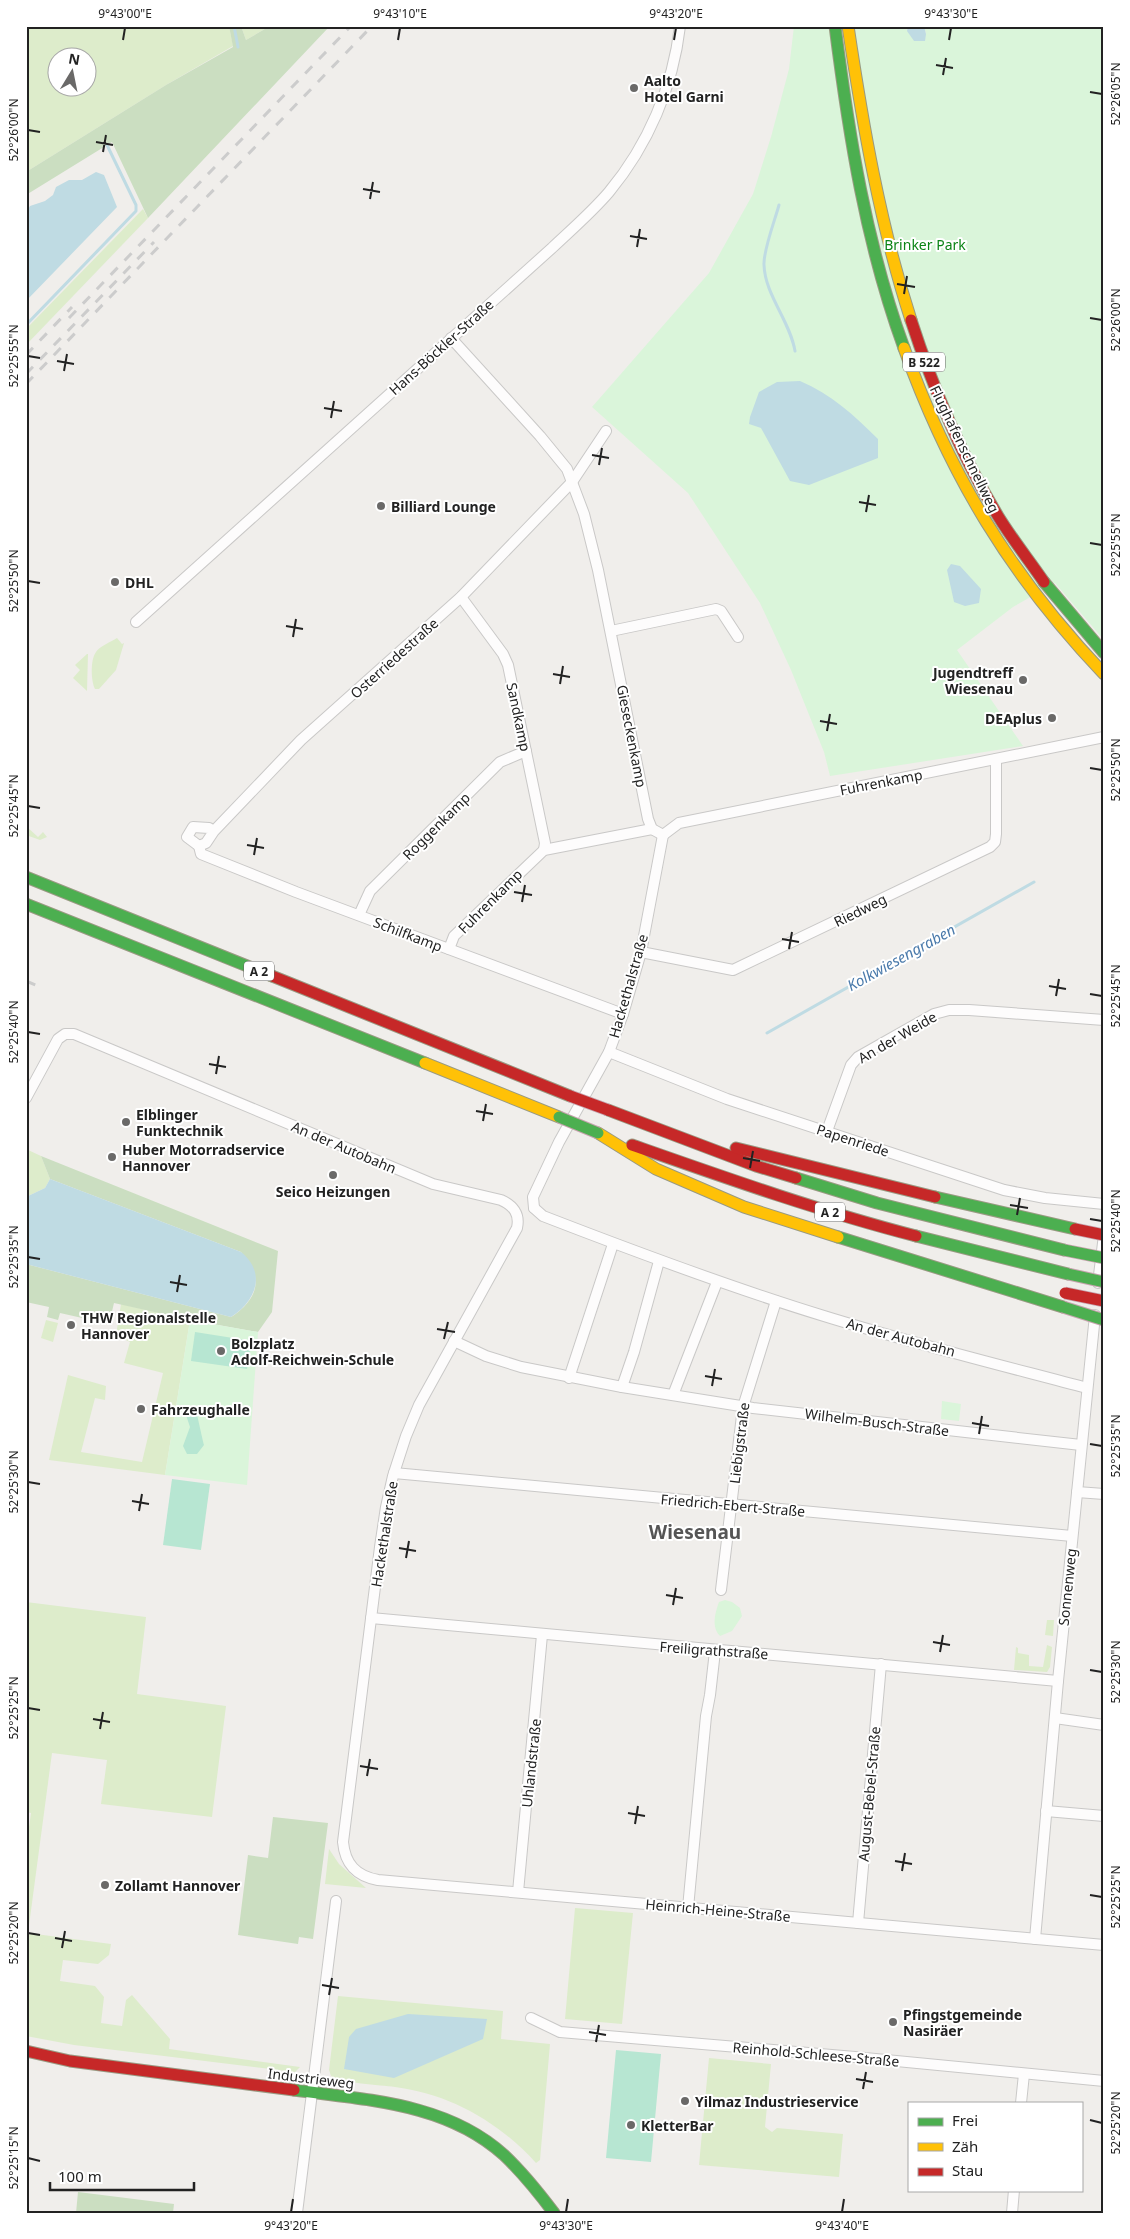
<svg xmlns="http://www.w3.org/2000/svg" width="1130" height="2239" font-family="'Noto Sans',sans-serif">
  <rect width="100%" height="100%" fill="#f0eeeb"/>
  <g fill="#ddeccb" fill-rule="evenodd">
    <path d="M26 26H229L233 46 166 85 26 172ZM58 58H88V88H58Z"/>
    <path d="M241 26H270L246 40Z"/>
    <path d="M143 209 148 218 26 345V329Z"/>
    <path d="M117 638 122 644 124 643 116 670 99 689H95C91 681 90 660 96 652 100 646 111 642 117 638Z"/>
    <path d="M87 654H88L87 691 73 678 80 670 75 665Z"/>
    <path d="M26 826 38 837 43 832 47 837 40 840 26 835Z"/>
    <path d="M26 1149 41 1156 50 1179 45 1188 26 1197Z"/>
    <path d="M121 1304 190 1320 165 1475 49 1460 68 1375 106 1386 105 1400 95 1398 81 1452 142 1462 163 1373 124 1363 130 1342 116 1335Z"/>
    <path d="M46 1320 58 1323 53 1342 41 1338Z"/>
    <path d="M26 1602 146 1617 137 1694 226 1706 212 1817 101 1804 107 1760 52 1753 28 1933 111 1944 109 1955 98 1964 63 1960 60 1981 95 1986 104 1997 101 2023 122 2026 126 2000 132 1995 170 2039 169 2049 300 2067 295 2072 74 2045 26 2036V1848L31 1813 26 1812Z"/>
    <path d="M1047 1620H1054L1053 1636 1045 1635Z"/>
    <path d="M1047 1645 1052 1647 1050 1667 1047 1672 1014 1670 1016 1647 1018 1648V1653L1029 1655V1666L1043 1667Z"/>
    <path d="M329 1849 339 1864 366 1888 325 1884Z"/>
    <path d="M575 1908 633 1913 622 2024 565 2019Z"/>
    <path d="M338 1996 503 2011 501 2039 550 2044 540 2160 536 2163C499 2122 450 2094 395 2087 380 2085 341 2083 331 2076L329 2070Z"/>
    <path d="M709 2058 771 2064 765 2127 772 2132 777 2128 843 2134 839 2177 699 2165Z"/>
  </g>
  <g fill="#cbdec1">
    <path d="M229 26H241L246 40 270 26 329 27 148 218 112 142 26 195V172L166 85 233 47Z"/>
    <path d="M41 1156 278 1251 272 1312 258 1332 190 1320 114 1303 109 1324 60 1313 58 1320 47 1317 49 1307 26 1302V1264L231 1317C244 1309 259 1294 255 1276 254 1268 245 1259 241 1252L50 1179Z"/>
    <path d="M273 1817 328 1823 313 1939 299 1937 298 1944 238 1935 248 1855 268 1858Z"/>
    <path d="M78 2192 174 2204 173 2213H76Z"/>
  </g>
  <g fill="#daf5da">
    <path d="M794 26H908L907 31 926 34 924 26H1104V640L1055 583 1013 607 957 650 1023 746 830 776 824 752 791 670 760 603 688 493 592 407 709 273 753 194 771 137 789 69Z"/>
    <path d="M190 1320 258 1332 247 1485 165 1475Z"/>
    <path d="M942 1401 961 1404 959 1421 941 1419Z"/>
    <path d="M725 1600 732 1602 740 1608 742 1616 732 1631 720 1636C711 1627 715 1613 719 1602Z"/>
  </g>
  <g fill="#b7e6d2">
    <path d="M195 1332 252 1341 247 1369 191 1361Z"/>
    <path d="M190 1409H195C197 1412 202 1438 204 1445L197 1454H187L183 1446 190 1427 186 1415Z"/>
    <path d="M172 1479 210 1484 201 1550 163 1545Z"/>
    <path d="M616 2050 661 2054 651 2162 606 2158Z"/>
  </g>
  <g fill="#bfdbe3">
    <path d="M908 26H924L926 34 925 41H914L907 31Z"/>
    <path d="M96 172 104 175 117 207 26 301V213L30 206 45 201 53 195 56 187 69 180H82Z"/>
    <path d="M800 381C831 394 854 415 878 439V458L809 485 790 481 761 428 749 424 750 417 759 392 777 382Z"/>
    <path d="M951 564 960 566 981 589 979 603 965 606 954 602 947 570Z"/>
    <path d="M50 1179 241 1252C267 1273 256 1301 231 1317L26 1264V1197L45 1188Z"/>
    <path d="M408 2014 487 2019 483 2039 394 2078 344 2069 349 2037 356 2029Z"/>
  </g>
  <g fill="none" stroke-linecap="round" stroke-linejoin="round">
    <g stroke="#bfdbe3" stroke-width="3">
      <path d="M234 26 238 47"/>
      <path d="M779 205C775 220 763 251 764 265 765 295 790 321 795 351"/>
      <path d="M26 325 136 211V205L107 145"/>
      <path d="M767 1033 1034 882"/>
    </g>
    <g stroke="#c9c8c7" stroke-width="12">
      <g id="street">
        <path d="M451 338 540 436 567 469 584 514 598 570 648 819 652 829 663 835"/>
        <path d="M461 597 503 654 508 665 545 843 544 850"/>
        <path d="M136 622 552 248C571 230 592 212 609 192 648 145 673 87 680 26"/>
        <path d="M611 631 716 609 721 611 738 637"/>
        <path d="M214 831 206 843 199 846 187 837 193 827 209 828 214 831 301 740 461 597 572 482 606 431"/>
        <path d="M663 835 679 823 1104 737"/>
        <path d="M199 846 201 854 296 892 623 1014"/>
        <path d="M359 915 370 891 500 762 526 751"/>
        <path d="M449 949 454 936 544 850 652 829"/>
        <path d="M641 952 733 970 990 847 995 842 996 834V759"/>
        <path d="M609 1052 727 1099 1004 1190 1045 1198 1104 1204"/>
        <path d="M26 1098 58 1039 65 1034H74L433 1184 501 1200C514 1206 520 1214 517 1228L419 1405 406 1436 393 1476 386 1507 380 1547 343 1842C345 1864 356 1876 378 1880L1104 1945"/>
        <path d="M827 1131 851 1065 858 1057 934 1014 949 1010H969L1104 1020"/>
        <path d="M534 1208 543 1216C636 1252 729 1287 824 1316 911 1343 1000 1365 1087 1388"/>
        <path d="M534 1208 533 1197 559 1142 609 1052 623 1014 641 952 663 835"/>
        <path d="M1098 1283 1104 1235"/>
        <path d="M454 1341 486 1356 521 1367 622 1387 753 1408 1081 1445"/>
        <path d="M569 1378 613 1244"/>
        <path d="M622 1387 634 1352 659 1261"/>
        <path d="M673 1395 717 1282"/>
        <path d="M394 1473 1072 1536"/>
        <path d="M1077 1492 1104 1494"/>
        <path d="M721 1590 743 1407 776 1301"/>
        <path d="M371 1618 1058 1681"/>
        <path d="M1055 1718 1104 1725"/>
        <path d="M1046 1811 1104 1816"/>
        <path d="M518 1892 542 1635"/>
        <path d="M688 1908 706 1716 710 1695 715 1651"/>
        <path d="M858 1923 881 1664"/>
        <path d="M1035 1939 1058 1681 1095 1315"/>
        <path d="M531 2018 560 2032 855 2057 1104 2081"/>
        <path d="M1021 2103 1024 2074"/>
        <path d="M297 2213 336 1901"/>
        <path d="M1012 2213 1014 2190"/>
      </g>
    </g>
    <g stroke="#999a82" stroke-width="13">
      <g id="fast">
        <path d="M835 26C849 136 866 244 904 348"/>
        <path d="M1044 582 1104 653"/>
        <path d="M26 877 272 976"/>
        <path d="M26 904 425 1063"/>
        <path d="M796 1178 877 1203 1064 1250"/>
        <path d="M935 1197 1075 1229"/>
        <path d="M916 1236 1068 1274"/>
        <path d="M838 1237 1063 1307"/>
        <path d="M294 2090C367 2100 447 2103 504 2155 523 2173 539 2193 554 2213"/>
      </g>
    </g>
    <g stroke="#999a82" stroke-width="13">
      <g id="slow">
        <path d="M848 26C863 126 880 224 911 320"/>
        <path d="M904 348C950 476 1011 576 1104 674"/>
        <path d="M425 1063 559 1117"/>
        <path d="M598 1133 656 1169 744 1207 838 1237"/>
      </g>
    </g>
    <g stroke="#999a82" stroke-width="13">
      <g id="jam">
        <path d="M911 320C933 388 961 455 998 516 1012 539 1029 560 1044 582"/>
        <path d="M272 976 570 1096"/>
        <path d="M608 1110 756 1166 796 1178"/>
        <path d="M632 1145C726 1178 819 1211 916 1236"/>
        <path d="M736 1148 935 1197"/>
        <path d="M26 2051 70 2061 294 2090"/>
      </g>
    </g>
    <use href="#street" stroke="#fdfcfc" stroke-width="10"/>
    <use href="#fast" stroke="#4caf50" stroke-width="11"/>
    <use href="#slow" stroke="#ffc107" stroke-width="11"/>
    <use href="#jam" stroke="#c62828" stroke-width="11"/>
    <g stroke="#ccc" stroke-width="3" stroke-dasharray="10 10" stroke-linecap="butt">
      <path d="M69 318 351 26"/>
      <path d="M26 355 72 307"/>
      <path d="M26 374 154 242"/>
      <path d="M26 384 372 26"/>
      <path d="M26 981 38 986"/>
    </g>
    <g stroke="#c5a2ac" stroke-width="13" stroke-linecap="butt">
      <g id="fast-bridge">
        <path d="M559 1117 598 1133"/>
        <path d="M1064 1250 1104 1258"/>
        <path d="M1068 1274 1104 1282"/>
        <path d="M1063 1307 1104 1320"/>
      </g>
    </g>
    <g stroke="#c5a2ac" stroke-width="13" stroke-linecap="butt">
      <g id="jam-bridge">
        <path d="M570 1096 608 1110"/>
        <path d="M1075 1229 1104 1235"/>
        <path d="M1065 1293 1104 1301"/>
      </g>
    </g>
    <use href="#fast-bridge" stroke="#4caf50" stroke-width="11"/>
    <use href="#jam-bridge" stroke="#c62828" stroke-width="11"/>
  </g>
  <path fill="none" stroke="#222" stroke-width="2" d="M123 40 125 28M398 40 400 28M674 40 676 28M949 40 951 28M936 65 953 68M943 75 946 58M1090 92 1102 94M28 130 40 132M96 142 113 145M103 152 106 135M363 189 380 192M370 199 373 182M630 236 647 239M637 247 640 229M897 284 915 287M904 294 907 276M1090 318 1102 320M28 356 40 358M57 361 74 364M64 371 67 354M324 408 342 411M331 418 334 401M592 455 609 458M599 465 602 448M859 502 876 505M866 512 869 495M1090 543 1102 545M28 581 40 583M286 626 303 629M293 637 296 619M553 674 570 677M560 684 563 666M820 721 837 724M827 731 830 714M1090 768 1102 770M28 806 40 808M247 845 264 848M254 855 257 838M514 892 532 895M522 902 525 885M782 939 799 942M789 949 792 932M1049 986 1066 989M1090 994 1102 996M1056 996 1059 979M28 1032 40 1034M209 1064 226 1067M216 1074 219 1056M476 1111 493 1114M483 1121 486 1104M743 1158 760 1161M750 1168 753 1151M1010 1205 1028 1208M1017 1215 1020 1198M1090 1219 1102 1221M28 1257 40 1259M170 1282 187 1285M177 1292 180 1275M437 1329 455 1332M444 1339 448 1322M705 1376 722 1379M712 1386 715 1369M972 1423 989 1426M979 1434 982 1416M1090 1444 1102 1446M28 1482 40 1484M132 1501 149 1504M139 1511 142 1494M399 1548 416 1551M406 1558 409 1541M666 1595 683 1598M673 1605 676 1588M933 1642 950 1645M940 1652 943 1635M1090 1670 1102 1672M28 1708 40 1710M93 1719 110 1722M100 1729 103 1712M360 1766 378 1769M367 1776 370 1759M628 1813 645 1816M635 1824 638 1806M895 1861 912 1864M902 1871 905 1853M1090 1895 1102 1897M28 1933 40 1935M55 1938 72 1941M62 1948 65 1931M322 1985 339 1988M329 1995 332 1978M589 2032 606 2035M596 2042 599 2025M856 2079 873 2082M863 2089 866 2072M1090 2120 1102 2123M28 2158 40 2161M291 2212 293 2199M566 2212 568 2199M842 2212 844 2199"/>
  <g fill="#6a6968" stroke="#fff" stroke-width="2">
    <circle cx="634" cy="88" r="5"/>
    <circle cx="381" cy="506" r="5"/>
    <circle cx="115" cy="582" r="5"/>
    <circle cx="1023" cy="680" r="5"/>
    <circle cx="1052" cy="718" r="5"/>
    <circle cx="126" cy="1122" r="5"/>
    <circle cx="112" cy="1157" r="5"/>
    <circle cx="333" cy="1175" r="5"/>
    <circle cx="71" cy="1325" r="5"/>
    <circle cx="221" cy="1351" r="5"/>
    <circle cx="141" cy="1409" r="5"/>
    <circle cx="105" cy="1885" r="5"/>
    <circle cx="893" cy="2022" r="5"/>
    <circle cx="685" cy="2101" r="5"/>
    <circle cx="631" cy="2125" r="5"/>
  </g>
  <g text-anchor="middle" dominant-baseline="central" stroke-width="4" stroke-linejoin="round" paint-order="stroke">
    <g fill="#fff" stroke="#646464" stroke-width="1">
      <rect x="903" y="352.5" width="42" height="19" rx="4"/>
      <rect x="244" y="961.5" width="30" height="19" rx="4"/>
      <rect x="815" y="1202.5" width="30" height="19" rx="4"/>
    </g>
    <g font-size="12" font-weight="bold" fill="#222">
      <text x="924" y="362">B 522</text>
      <text x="259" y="971">A 2</text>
      <text x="830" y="1212">A 2</text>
    </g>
    <g font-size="14" font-weight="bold" fill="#222" stroke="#fff" text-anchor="start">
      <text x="644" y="80">Aalto<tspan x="644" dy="16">Hotel Garni</tspan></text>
      <text x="391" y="506">Billiard Lounge</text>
      <text x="125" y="582">DHL</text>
      <text x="1013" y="672" text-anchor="end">Jugendtreff<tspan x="1013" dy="16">Wiesenau</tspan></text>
      <text x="1042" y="718" text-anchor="end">DEAplus</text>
      <text x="136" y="1114">Elblinger<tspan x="136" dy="16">Funktechnik</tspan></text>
      <text x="122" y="1149">Huber Motorradservice<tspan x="122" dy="16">Hannover</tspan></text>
      <text x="333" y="1191" text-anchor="middle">Seico Heizungen</text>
      <text x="81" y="1317">THW Regionalstelle<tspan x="81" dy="16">Hannover</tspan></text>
      <text x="231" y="1343">Bolzplatz<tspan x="231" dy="16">Adolf-Reichwein-Schule</tspan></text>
      <text x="151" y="1409">Fahrzeughalle</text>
      <text x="115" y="1885">Zollamt Hannover</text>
      <text x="903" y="2014">Pfingstgemeinde<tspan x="903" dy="16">Nasiräer</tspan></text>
      <text x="695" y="2101">Yilmaz Industrieservice</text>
      <text x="641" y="2125">KletterBar</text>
    </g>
    <g font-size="14" fill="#0c8416" stroke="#fff">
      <text x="925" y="244">Brinker Park</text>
    </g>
    <g font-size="14" fill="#222" stroke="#fff">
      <text transform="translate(441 347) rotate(-42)">Hans-Böckler-Straße</text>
      <text transform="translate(965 449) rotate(64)">Flughafenschnellweg</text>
      <text transform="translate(394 658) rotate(-42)">Osterriedestraße</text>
      <text transform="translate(519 717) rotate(78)">Sandkamp</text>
      <text transform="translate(632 736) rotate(79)">Gieseckenkamp</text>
      <text transform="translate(881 782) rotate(-11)">Fuhrenkamp</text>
      <text transform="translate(436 826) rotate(-45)">Roggenkamp</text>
      <text transform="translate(490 901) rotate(-45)">Fuhrenkamp</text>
      <text transform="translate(860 910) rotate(-26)">Riedweg</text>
      <text transform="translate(408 934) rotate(21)">Schilfkamp</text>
      <text transform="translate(628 986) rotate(-74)">Hackethalstraße</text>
      <text transform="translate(897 1037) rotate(-30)">An der Weide</text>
      <text transform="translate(853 1140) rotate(18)">Papenriede</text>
      <text transform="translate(344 1147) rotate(23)">An der Autobahn</text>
      <text transform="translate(901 1337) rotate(15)">An der Autobahn</text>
      <text transform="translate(877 1422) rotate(7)">Wilhelm-Busch-Straße</text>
      <text transform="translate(739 1443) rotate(-83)">Liebigstraße</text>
      <text transform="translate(733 1505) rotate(5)">Friedrich-Ebert-Straße</text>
      <text transform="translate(384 1534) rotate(-81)">Hackethalstraße</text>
      <text transform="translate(1067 1587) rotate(-84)">Sonnenweg</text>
      <text transform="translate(714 1650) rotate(4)">Freiligrathstraße</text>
      <text transform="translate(531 1763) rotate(-84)">Uhlandstraße</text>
      <text transform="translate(869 1794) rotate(-85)">August-Bebel-Straße</text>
      <text transform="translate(718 1910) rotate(5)">Heinrich-Heine-Straße</text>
      <text transform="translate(816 2054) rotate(5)">Reinhold-Schleese-Straße</text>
      <text transform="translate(311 2078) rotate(7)">Industrieweg</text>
    </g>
    <g font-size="15" font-style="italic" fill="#4a7aab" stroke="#fff">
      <text transform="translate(901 957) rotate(-29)">Kolkwiesengraben</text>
    </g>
    <g font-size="19" font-weight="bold" fill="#555" stroke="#fff">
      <text x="695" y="1532">Wiesenau</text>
    </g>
  </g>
  <rect width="1130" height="2239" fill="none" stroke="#ffffff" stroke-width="55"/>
  <rect x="908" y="2102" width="175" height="90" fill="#ffffff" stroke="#a7a7a7"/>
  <rect x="918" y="2118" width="25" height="8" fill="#4caf50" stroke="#a7a7a7"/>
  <text x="952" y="2126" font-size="15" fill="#222222">Frei</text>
  <rect x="918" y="2143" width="25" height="8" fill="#ffc107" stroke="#a7a7a7"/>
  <text x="952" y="2152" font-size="15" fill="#222222">Zäh</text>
  <rect x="918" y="2168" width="25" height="8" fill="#c62828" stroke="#a7a7a7"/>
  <text x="952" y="2176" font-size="15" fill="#222222">Stau</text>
  <g transform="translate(72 72) rotate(10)"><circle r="24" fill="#ffffff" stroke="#a7a7a7"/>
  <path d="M0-4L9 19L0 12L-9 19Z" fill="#6a6968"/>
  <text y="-8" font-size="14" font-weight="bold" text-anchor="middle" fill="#222222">N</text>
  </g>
  <path d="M50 2182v8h144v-8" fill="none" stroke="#222222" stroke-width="2.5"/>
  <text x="58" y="2182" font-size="15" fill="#222222" stroke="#ffffff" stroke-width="4" paint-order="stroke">100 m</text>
  <rect x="28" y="28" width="1074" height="2184" fill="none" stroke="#222" stroke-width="2"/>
  <g font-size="12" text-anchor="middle" fill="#222">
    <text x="125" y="18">9°43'00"E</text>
    <text x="400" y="18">9°43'10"E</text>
    <text x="676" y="18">9°43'20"E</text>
    <text x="951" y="18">9°43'30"E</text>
    <text transform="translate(1116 94) rotate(-90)" y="4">52°26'05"N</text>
    <text transform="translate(14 130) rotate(-90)" y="4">52°26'00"N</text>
    <text transform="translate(1116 320) rotate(-90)" y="4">52°26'00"N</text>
    <text transform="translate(14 356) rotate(-90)" y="4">52°25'55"N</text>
    <text transform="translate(1116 545) rotate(-90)" y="4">52°25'55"N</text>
    <text transform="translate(14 581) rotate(-90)" y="4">52°25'50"N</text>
    <text transform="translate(1116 770) rotate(-90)" y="4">52°25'50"N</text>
    <text transform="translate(14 806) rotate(-90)" y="4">52°25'45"N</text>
    <text transform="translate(1116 996) rotate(-90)" y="4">52°25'45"N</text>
    <text transform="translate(14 1032) rotate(-90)" y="4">52°25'40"N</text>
    <text transform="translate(1116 1221) rotate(-90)" y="4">52°25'40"N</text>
    <text transform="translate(14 1257) rotate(-90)" y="4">52°25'35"N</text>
    <text transform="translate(1116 1446) rotate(-90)" y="4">52°25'35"N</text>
    <text transform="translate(14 1482) rotate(-90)" y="4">52°25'30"N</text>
    <text transform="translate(1116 1672) rotate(-90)" y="4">52°25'30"N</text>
    <text transform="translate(14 1708) rotate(-90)" y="4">52°25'25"N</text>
    <text transform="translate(1116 1897) rotate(-90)" y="4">52°25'25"N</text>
    <text transform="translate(14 1933) rotate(-90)" y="4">52°25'20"N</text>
    <text transform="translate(1116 2123) rotate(-90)" y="4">52°25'20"N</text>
    <text transform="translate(14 2158) rotate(-90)" y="4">52°25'15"N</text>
    <text x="291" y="2230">9°43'20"E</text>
    <text x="566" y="2230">9°43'30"E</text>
    <text x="842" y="2230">9°43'40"E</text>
  </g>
</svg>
